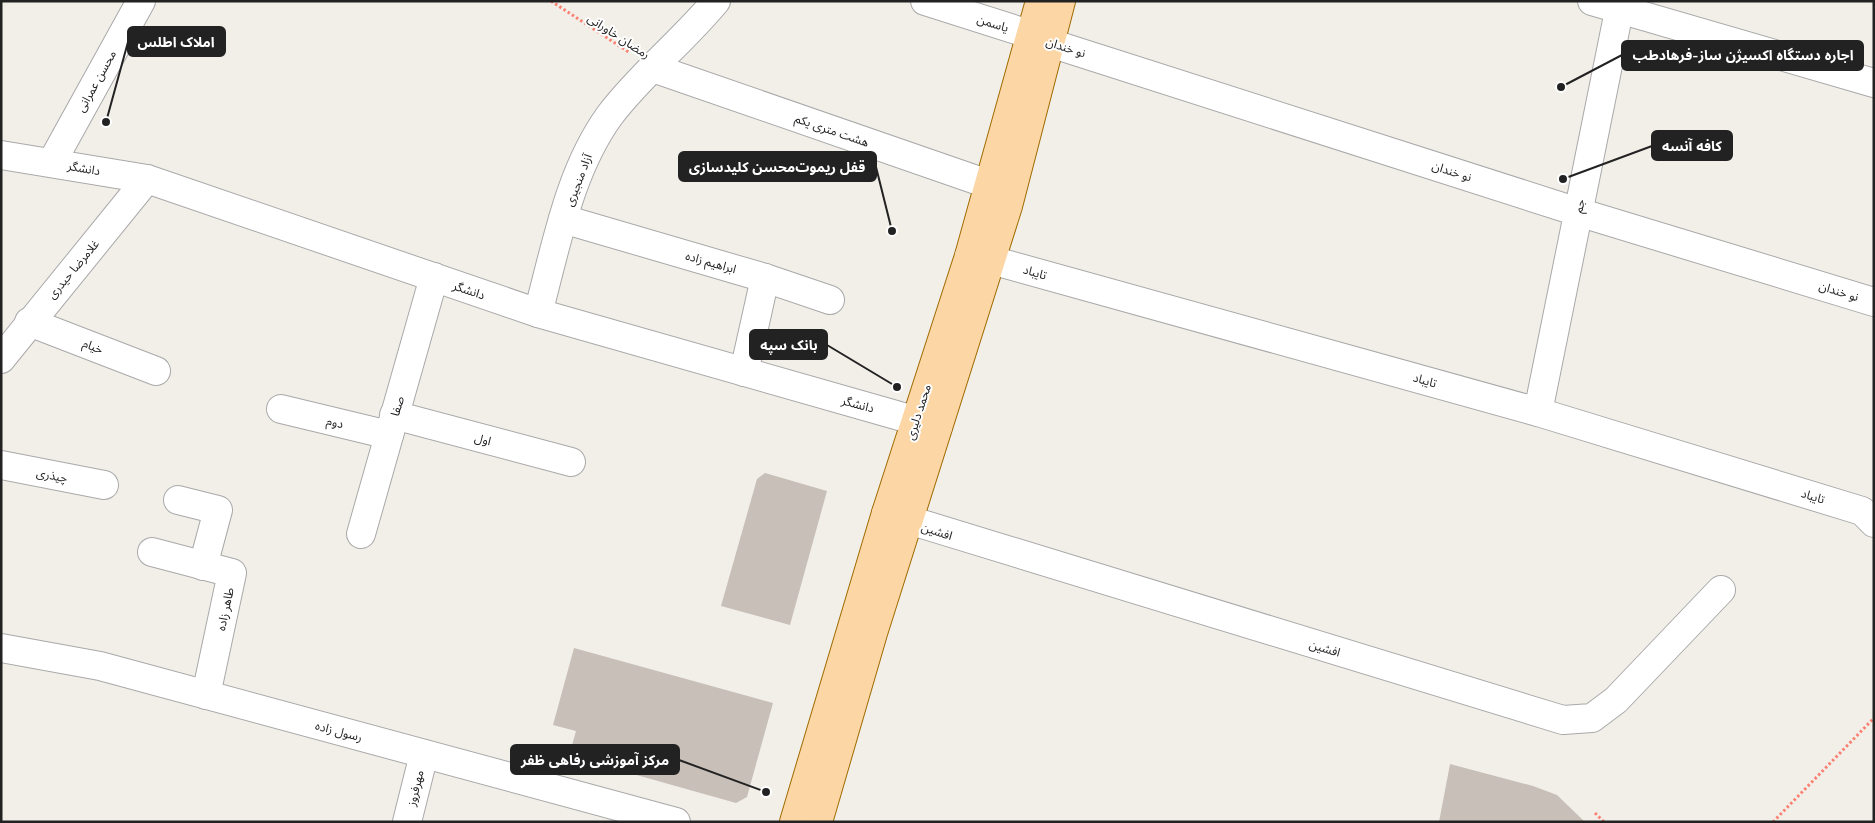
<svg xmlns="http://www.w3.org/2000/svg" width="1875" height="823" font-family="Mulish,'Noto Sans Arabic',sans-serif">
  <rect width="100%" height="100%" fill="#f2efe9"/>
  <g fill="#c7bfb8">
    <path d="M765 473 827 491 790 625 721 606 757 479Z"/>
    <path d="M574 648 773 703 747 797 736 803 569 756 576 731 553 725Z"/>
    <path d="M1450 764 1533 786 1557 795 1585 822H1439Z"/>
  </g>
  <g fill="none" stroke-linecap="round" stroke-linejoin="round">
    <g stroke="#a9a9a9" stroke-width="30">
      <g id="minor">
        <path d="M925 1 1032 35 1050 43 1578 212 1874 302"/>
        <path d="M1592 1 1874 83"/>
        <path d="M653 68 988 184 1011 189"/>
        <path d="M1 155 147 179 538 313 938 427"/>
        <path d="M52 162 141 1"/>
        <path d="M563 219 765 278 830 300"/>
        <path d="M969 256 991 260 1538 412 1862 511 1874 523"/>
        <path d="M538 313C556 247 569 171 610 115 641 74 683 41 716 1"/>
        <path d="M29 322 156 371"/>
        <path d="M1 359 147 179"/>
        <path d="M744 372 765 278"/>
        <path d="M281 409 389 435"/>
        <path d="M1538 412 1621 1"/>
        <path d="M394 415 571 462"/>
        <path d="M1 465 104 485"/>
        <path d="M178 500 218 510 203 566"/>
        <path d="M886 513 1563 720 1592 718 1616 700 1721 590"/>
        <path d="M361 534 434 277"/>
        <path d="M152 552 232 573 206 695"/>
        <path d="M1 648 100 666 676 822"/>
        <path d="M407 822 424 754"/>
      </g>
    </g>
    <g stroke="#a06b00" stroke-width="30">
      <g id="major">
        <path d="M794 822 886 513 969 256 1040 1"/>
        <path d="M818 822 873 633 1008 206 1061 1"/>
      </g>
    </g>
    <g stroke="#fa8072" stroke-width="3" stroke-dasharray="2.5 2.5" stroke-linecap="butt">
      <path d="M551 1 630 53"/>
      <path d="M1595 813 1604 822"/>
      <path d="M1773 822 1874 718"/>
    </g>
    <use href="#minor" stroke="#fff" stroke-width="28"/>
    <use href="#major" stroke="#fcd6a4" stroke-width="28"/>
  </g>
  <g text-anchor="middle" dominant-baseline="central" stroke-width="4" stroke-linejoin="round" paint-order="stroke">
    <g font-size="12" fill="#222" stroke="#fff">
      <text transform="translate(993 23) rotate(17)">یاسمن</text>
      <text transform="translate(619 36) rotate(33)">رمضان خاورانی</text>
      <text transform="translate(1066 47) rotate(18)">نو خندان</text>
      <text transform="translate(96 81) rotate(-61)">محسن عمرانی</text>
      <text transform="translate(832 130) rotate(19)">هشت متری یکم</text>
      <text transform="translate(84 168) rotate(10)">دانشگر</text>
      <text transform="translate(1452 171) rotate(18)">نو خندان</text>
      <text transform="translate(578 180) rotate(-69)">آزاد منجیری</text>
      <text transform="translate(1579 206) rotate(-79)">جم</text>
      <text transform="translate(711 262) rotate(16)">ابراهیم زاده</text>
      <text transform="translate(73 269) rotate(-50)">غلامرضا حیدری</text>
      <text transform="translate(1035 272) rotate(16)">تایباد</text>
      <text transform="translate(469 290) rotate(19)">دانشگر</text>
      <text transform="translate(1839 291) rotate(17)">نو خندان</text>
      <text transform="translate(93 346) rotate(21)">خیام</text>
      <text transform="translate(1425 380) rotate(16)">تایباد</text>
      <text transform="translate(858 404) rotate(15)">دانشگر</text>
      <text transform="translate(397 406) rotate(-74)">صفا</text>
      <text transform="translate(918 412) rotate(-72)">محمد دلیری</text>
      <text transform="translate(335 422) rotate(13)">دوم</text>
      <text transform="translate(483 439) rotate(15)">اول</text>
      <text transform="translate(52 475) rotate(11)">چیذری</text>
      <text transform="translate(1813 496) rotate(17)">تایباد</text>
      <text transform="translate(937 531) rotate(18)">افشین</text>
      <text transform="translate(225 609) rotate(-78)">طاهر زاده</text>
      <text transform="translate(1325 648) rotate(17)">افشین</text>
      <text transform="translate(339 731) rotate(15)">رسول زاده</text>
      <text transform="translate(415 788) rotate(-76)">مهرفروز</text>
    </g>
  </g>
  <path fill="none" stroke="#222" stroke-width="2" d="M106 122L128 42M1561 87L1622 55M1563 179L1652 146M892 231L876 167M897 387L827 345M766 792L679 760"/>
  <g fill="#222" stroke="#fff" stroke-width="2">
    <circle cx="106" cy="122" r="5"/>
    <circle cx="1561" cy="87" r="5"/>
    <circle cx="1563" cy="179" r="5"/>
    <circle cx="892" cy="231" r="5"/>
    <circle cx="897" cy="387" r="5"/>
    <circle cx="766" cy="792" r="5"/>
  </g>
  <g fill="#222" stroke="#222" stroke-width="2">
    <rect x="128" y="27" width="97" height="29" rx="5"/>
    <rect x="1622" y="41" width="241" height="29" rx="5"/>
    <rect x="1652" y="131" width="80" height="29" rx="5"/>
    <rect x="679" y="152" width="197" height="29" rx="5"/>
    <rect x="750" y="330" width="77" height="29" rx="5"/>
    <rect x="511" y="745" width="168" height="29" rx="5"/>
  </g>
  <g font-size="14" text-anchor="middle" font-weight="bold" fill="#fff">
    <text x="176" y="47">املاک اطلس</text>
    <text x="1743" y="60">اجاره دستگاه اکسیژن ساز-فرهادطب</text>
    <text x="1692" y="151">کافه آنسه</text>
    <text x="777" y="172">قفل ریموت‌محسن کلیدسازی</text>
    <text x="789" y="350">بانک سپه</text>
    <text x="595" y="765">مرکز آموزشی رفاهی ظفر</text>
  </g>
  <rect width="1875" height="823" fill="none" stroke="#222222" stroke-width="5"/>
</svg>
